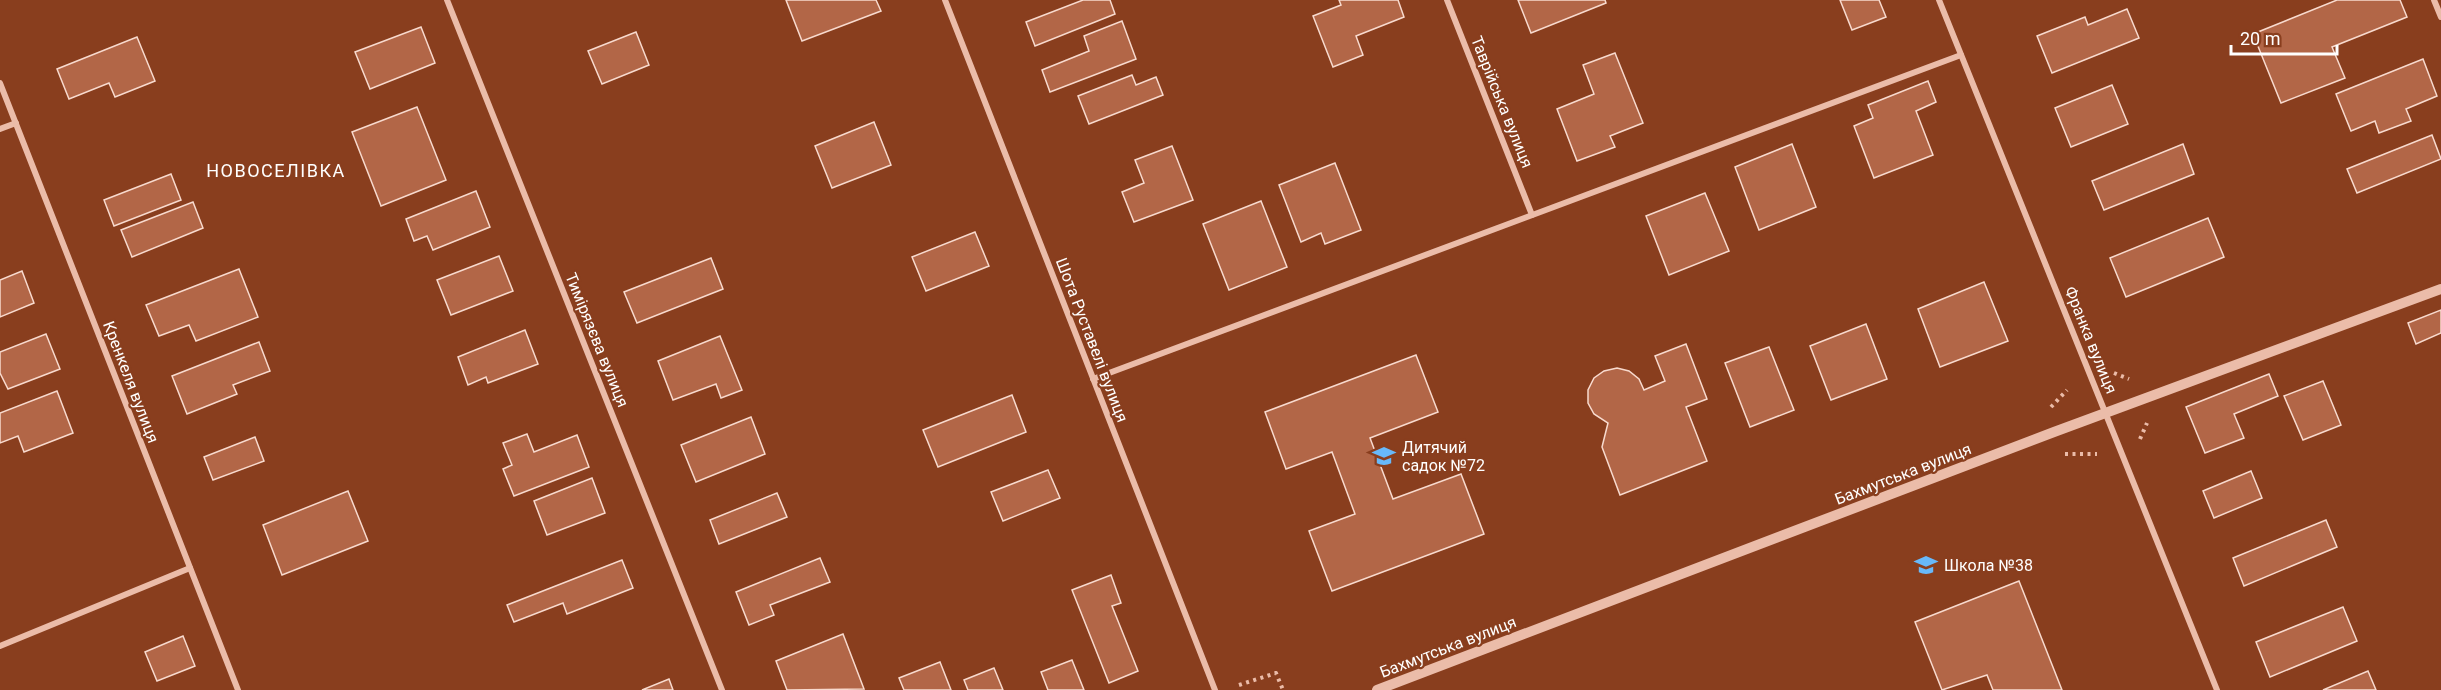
<svg xmlns="http://www.w3.org/2000/svg" width="2441" height="690" font-family="Roboto,sans-serif">
  <rect width="100%" height="100%" fill="#893e1e"/>
  <g fill="#b26647" stroke="#f8dace" stroke-width="1.5">
    <path d="M786 0H876L881 11 802 41Z"/>
    <path d="M1083 0H1110L1115 14 1035 46 1026 22Z"/>
    <path d="M1339 0H1398L1404 17 1356 36 1363 55 1333 67 1313 16 1341 5Z"/>
    <path d="M1518 0H1605L1606 3 1531 33Z"/>
    <path d="M1840 0H1879L1886 17 1852 30Z"/>
    <path d="M2337 0H2400L2407 17 2332 47 2345 78 2281 103 2253 34Z"/>
    <path d="M2127 9 2139 38 2052 73 2037 36 2085 17 2088 25Z"/>
    <path d="M1122 21 1136 59 1050 92 1042 70 1089 51 1084 36Z"/>
    <path d="M421 27 435 63 370 89 355 52Z"/>
    <path d="M636 32 649 65 602 84 588 51Z"/>
    <path d="M137 37 155 81 115 97 109 83 69 99 57 69Z"/>
    <path d="M1615 53 1643 123 1610 136 1615 147 1577 161 1557 109 1594 94 1583 65Z"/>
    <path d="M2423 59 2437 96 2406 109 2411 121 2379 133 2375 121 2351 131 2336 94Z"/>
    <path d="M1132 75 1136 85 1156 77 1163 95 1089 124 1078 96Z"/>
    <path d="M1928 81 1936 102 1916 111 1933 155 1874 178 1854 126 1873 118 1868 105Z"/>
    <path d="M2112 85 2128 124 2071 147 2055 108Z"/>
    <path d="M417 107 446 180 381 206 352 132Z"/>
    <path d="M874 122 891 165 832 188 815 146Z"/>
    <path d="M2432 135 2441 159 2357 193 2347 169Z"/>
    <path d="M1792 144 1816 207 1759 230 1735 167Z"/>
    <path d="M2183 144 2194 174 2104 210 2092 181Z"/>
    <path d="M1172 146 1193 200 1134 222 1122 192 1144 183 1135 160Z"/>
    <path d="M1335 163 1361 230 1325 244 1321 233 1301 242 1279 185Z"/>
    <path d="M171 174 181 200 114 226 104 200Z"/>
    <path d="M476 191 490 227 433 250 427 236 414 241 406 219Z"/>
    <path d="M1705 193 1729 251 1669 275 1646 216Z"/>
    <path d="M1261 201 1287 267 1229 290 1203 224Z"/>
    <path d="M193 202 203 228 132 257 121 230Z"/>
    <path d="M2208 218 2224 257 2126 297 2110 258Z"/>
    <path d="M975 232 989 266 926 291 912 257Z"/>
    <path d="M499 256 513 291 451 315 437 280Z"/>
    <path d="M711 258 723 289 637 323 624 292Z"/>
    <path d="M239 269 258 317 196 341 189 325 159 336 146 305Z"/>
    <path d="M22 271 34 303 0 317V280Z"/>
    <path d="M1984 282 2008 341 1940 367 1918 309Z"/>
    <path d="M2441 310V333L2416 344 2408 323Z"/>
    <path d="M1866 324 1887 379 1831 400 1810 346Z"/>
    <path d="M525 330 538 364 488 383 486 377 468 385 458 357Z"/>
    <path d="M46 334 60 369 8 389 0 373V352Z"/>
    <path d="M720 336 742 390 721 398 716 384 673 400 658 361Z"/>
    <path d="M259 342 270 371 233 385 237 394 187 414 172 376Z"/>
    <path d="M1686 344 1707 399 1686 407 1707 461 1620 495 1602 447 1608 423 1594 414 1588 403V390L1594 378 1604 371 1617 368 1629 371 1639 379 1644 390 1665 381 1655 356Z"/>
    <path d="M1769 347 1794 410 1750 427 1725 363Z"/>
    <path d="M1416 355 1438 412 1370 438 1393 499 1461 474 1484 534 1332 591 1309 531 1355 514 1332 452 1286 469 1265 412Z"/>
    <path d="M2269 374 2278 396 2234 414 2244 438 2205 453 2186 407Z"/>
    <path d="M2323 381 2341 425 2303 440 2284 396Z"/>
    <path d="M57 391 73 433 24 452 18 436 0 443V413Z"/>
    <path d="M1012 395 1026 432 938 467 923 430Z"/>
    <path d="M751 417 765 454 696 482 681 445Z"/>
    <path d="M527 434 534 452 577 435 589 467 514 496 503 469 512 465 503 443Z"/>
    <path d="M255 437 264 461 213 480 204 457Z"/>
    <path d="M1048 470 1060 498 1003 521 991 492Z"/>
    <path d="M2251 471 2262 498 2214 518 2203 491Z"/>
    <path d="M592 478 605 513 547 535 534 501Z"/>
    <path d="M348 491 368 541 282 575 263 525Z"/>
    <path d="M777 493 787 517 719 544 710 520Z"/>
    <path d="M2326 520 2337 547 2244 586 2233 558Z"/>
    <path d="M820 558 830 582 770 605 774 615 749 625 736 592Z"/>
    <path d="M622 560 633 588 567 614 563 603 514 622 507 605Z"/>
    <path d="M1111 575 1121 603 1112 606 1138 671 1109 683 1072 590Z"/>
    <path d="M2019 581 2062 690H1993L1987 675 1942 690 1915 622Z"/>
    <path d="M2343 607 2357 641 2270 677 2256 642Z"/>
    <path d="M843 634 864 689 787 690 776 661Z"/>
    <path d="M183 636 195 666 157 681 145 652Z"/>
    <path d="M1072 660 1084 690H1048L1041 672Z"/>
    <path d="M940 662 951 690H904L899 678Z"/>
    <path d="M994 668 1003 690H968L964 680Z"/>
    <path d="M2368 671 2376 690H2323Z"/>
    <path d="M669 679 673 690H642Z"/>
  </g>
  <g fill="none" stroke-linecap="round" stroke-linejoin="round">
    <g stroke="#ebbca9" stroke-width="4" stroke-dasharray="3 4.5" stroke-linecap="butt">
      <path d="M2114 373 2129 379"/>
      <path d="M2051 407 2067 390"/>
      <path d="M2140 439 2147 423"/>
      <path d="M2065 454H2097"/>
      <path d="M1239 685 1276 673 1283 690"/>
    </g>
    <g stroke="#ebbca9" stroke-width="6">
      <path d="M447 0 722 690"/>
      <path d="M945 0 1215 690"/>
      <path d="M1447 0 1532 215"/>
      <path d="M1939 0 2217 690"/>
      <path d="M2434 0 2441 17"/>
      <path d="M0 83 238 690"/>
      <path d="M0 129 16 123"/>
      <path d="M1093 379 1961 55"/>
      <path d="M0 646 190 568"/>
    </g>
    <path stroke="#ebbca9" stroke-width="10" d="M1377 690 2054 432 2441 289"/>
  </g>
  <defs>
    <g id="school-bare" transform="scale(1.8)"><path d="M0-5L7-2L0 1L-7-2ZM-4 1L0 2.5L4 1V4Q0 6-4 4Z" fill="#68b9fa" stroke="#893e1e" stroke-width="2.5" paint-order="stroke"/></g>
  </defs>
  <g fill-rule="evenodd">
    <use href="#school-bare" x="1384" y="456"/>
    <use href="#school-bare" x="1926" y="565"/>
  </g>
  <g text-anchor="middle" dominant-baseline="central" stroke-width="4.5" stroke-linejoin="round" paint-order="stroke">
    <g font-size="16" fill="#fff" stroke="#893e1e">
      <text transform="translate(1502 102) rotate(68)">Таврійська вулиця</text>
      <text transform="translate(597 340) rotate(68)">Тимірязєва вулиця</text>
      <text transform="translate(1092 340) rotate(69)">Шота Руставелі вулиця</text>
      <text transform="translate(2091 340) rotate(68)">Франка вулиця</text>
      <text transform="translate(131 382) rotate(69)">Кренкеля вулиця</text>
      <text transform="translate(1903 474) rotate(-21)">Бахмутська вулиця</text>
      <text transform="translate(1448 647) rotate(-21)">Бахмутська вулиця</text>
    </g>
    <g font-size="16" fill="#fff" stroke="#893e1e" text-anchor="start">
      <text x="1402" y="447">Дитячий<tspan x="1402" dy="18">садок №72</tspan></text>
      <text x="1944" y="565">Школа №38</text>
    </g>
    <g font-size="18" letter-spacing="1.5" fill="#fff" stroke="#893e1e">
      <text x="276" y="170">НОВОСЕЛІВКА</text>
    </g>
  </g>
  <path d="M2231 45v9h106v-9" fill="none" stroke="#ffffff" stroke-width="3"/>
  <text x="2240" y="45" font-size="18" fill="#ffffff" stroke="#893e1e" stroke-width="4.5" paint-order="stroke">20 m</text>
</svg>
